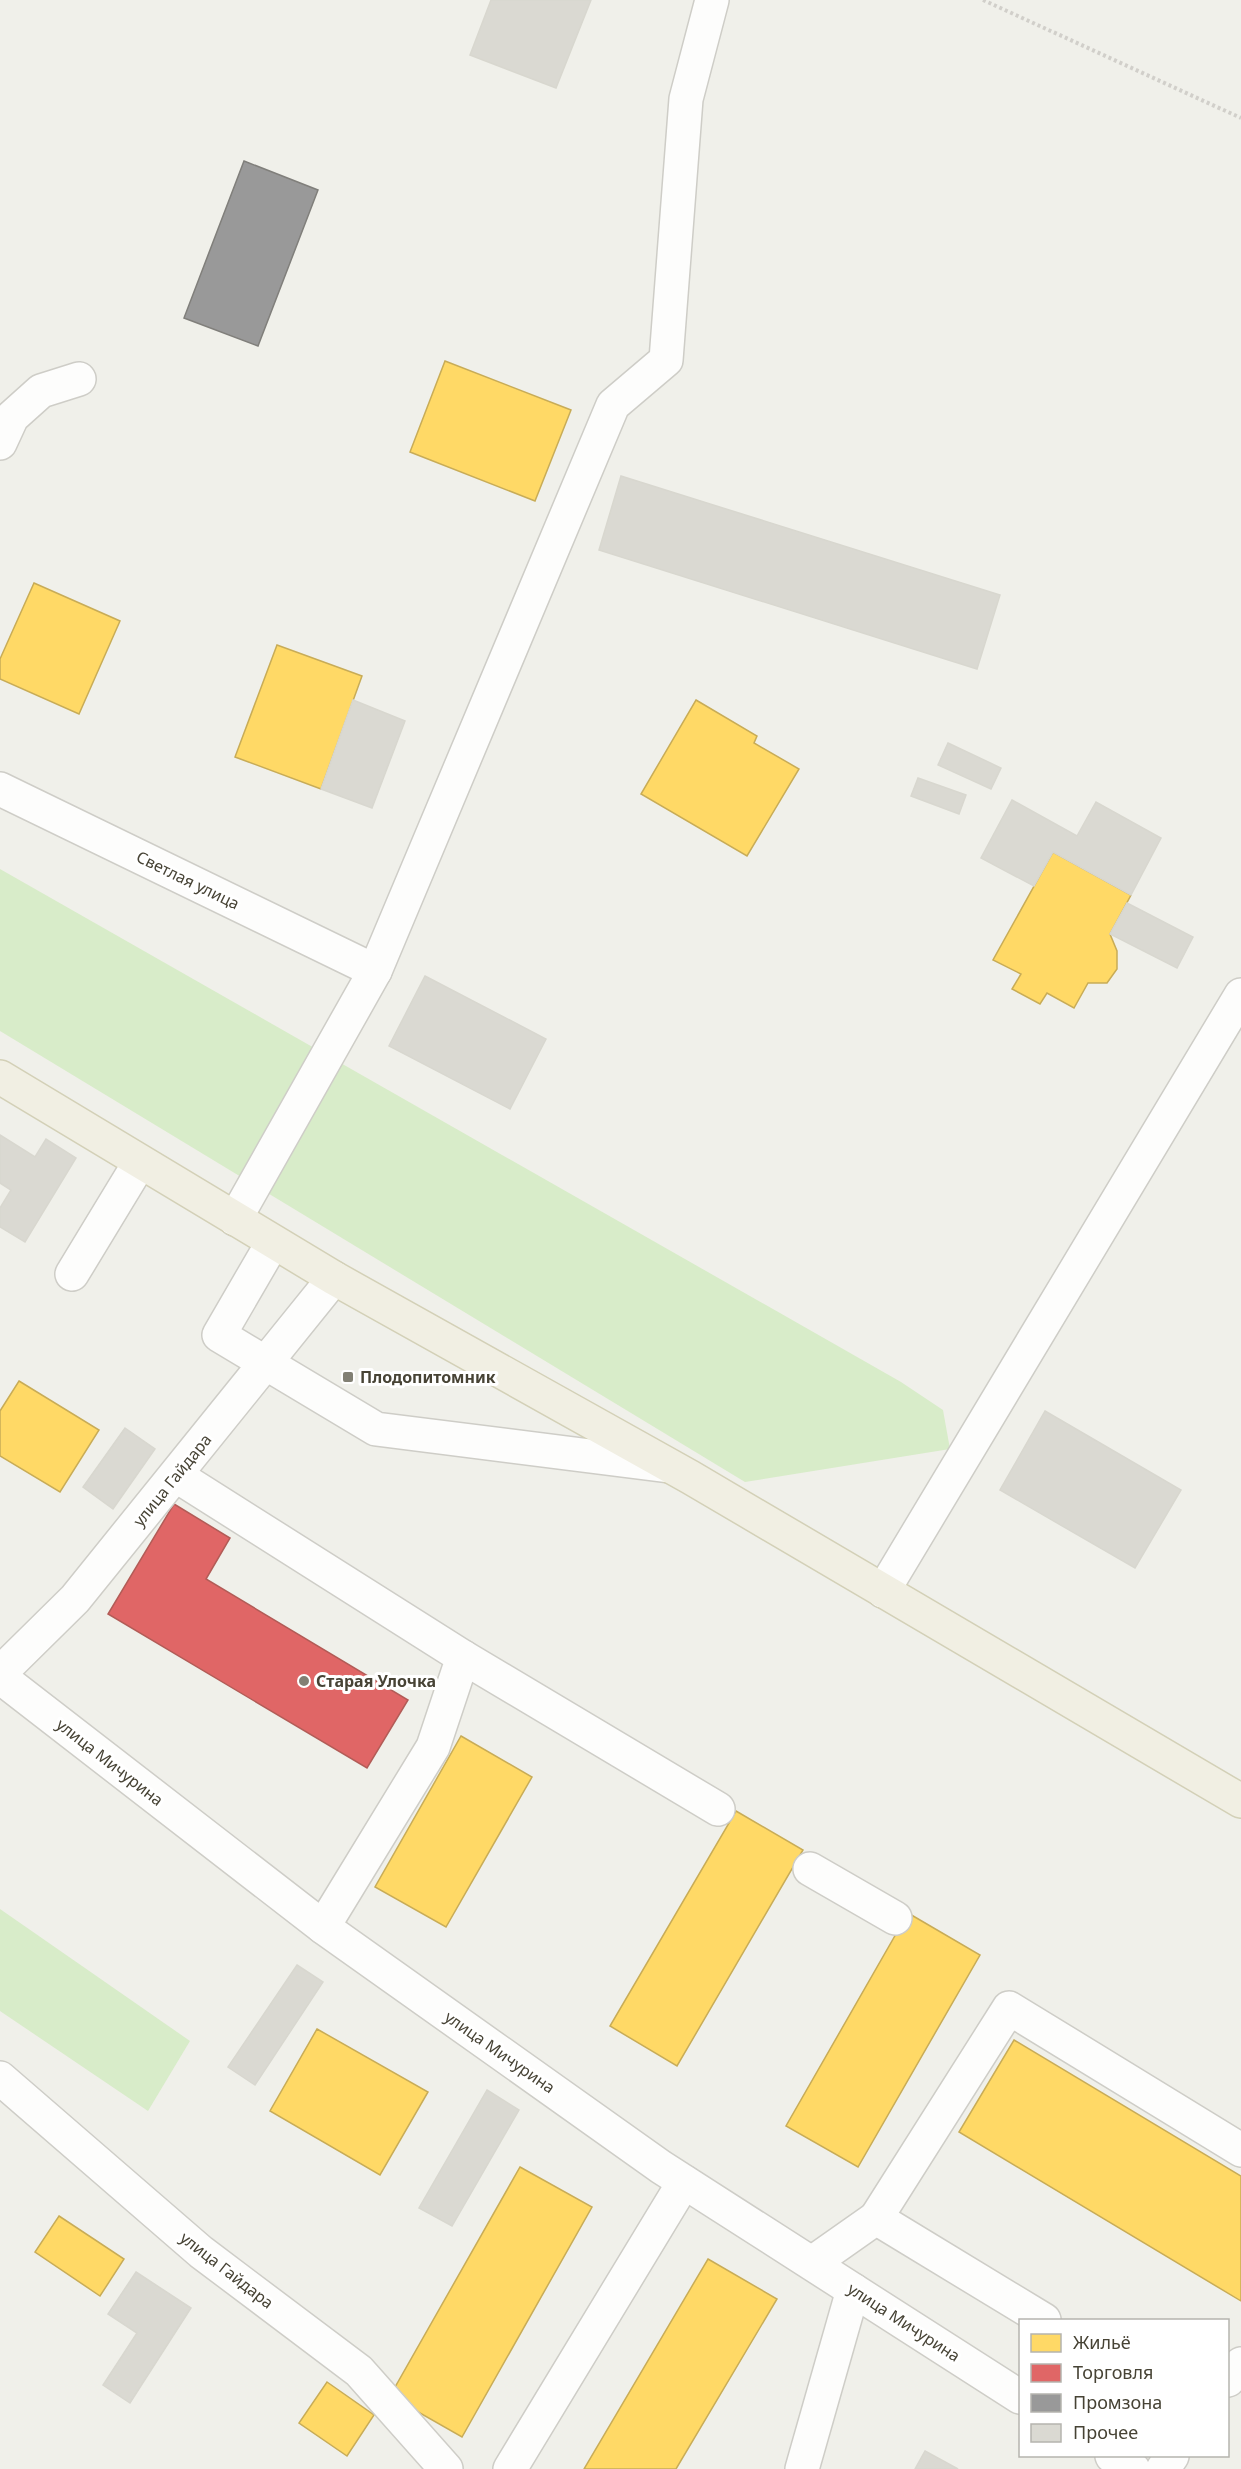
<svg xmlns="http://www.w3.org/2000/svg" width="1241" height="2469" font-family="'Noto Sans',sans-serif">
  <rect width="100%" height="100%" fill="#f0f0ea"/>
  <g fill="#d8ecc9">
    <path d="M0 869 901 1382 943 1410 950 1449 745 1482 0 1031Z"/>
    <path d="M0 1909 190 2041 148 2111 0 2011Z"/>
  </g>
  <g fill="#ffd966" stroke="#c8ac57" stroke-width="1.5">
    <path d="M445 361 571 410 535 501 410 452Z"/>
    <path d="M34 583 120 621 79 714 0 679V659Z"/>
    <path d="M277 645 362 676 321 789 235 757Z"/>
    <path d="M696 700 757 736 754 743 799 769 747 856 641 794Z"/>
    <path d="M1053 852 1131 895 1110 934 1117 951V969L1107 983H1088L1074 1008 1047 993 1040 1004 1012 989 1021 974 993 960Z"/>
    <path d="M19 1381 99 1430 60 1492 0 1456V1411Z"/>
    <path d="M461 1736 532 1777 446 1927 375 1887Z"/>
    <path d="M736 1811 803 1850 677 2066 610 2026Z"/>
    <path d="M908 1913 980 1955 858 2167 786 2126Z"/>
    <path d="M317 2029 428 2092 380 2175 270 2111Z"/>
    <path d="M1014 2040 1241 2176V2301L959 2132Z"/>
    <path d="M520 2167 592 2207 462 2437 390 2396Z"/>
    <path d="M59 2216 124 2259 100 2296 35 2252Z"/>
    <path d="M708 2259 777 2299 676 2469H584Z"/>
    <path d="M327 2382 374 2415 347 2456 299 2423Z"/>
  </g>
  <path fill="#e06666" stroke="#b25c57" stroke-width="1.5" d="M174 1504 230 1538 206 1579 408 1700 367 1768 108 1614Z"/>
  <path fill="#999" stroke="#807f7b" stroke-width="1.5" d="M244 161 318 190 258 346 184 318Z"/>
  <g fill="#dad9d2" stroke="#d8d7cf" stroke-width="1.5">
    <path d="M491 0H591L556 88 470 55Z"/>
    <path d="M621 476 1000 595 977 669 599 550Z"/>
    <path d="M353 700 405 721 372 808 321 789Z"/>
    <path d="M948 743 1001 768 991 789 938 765Z"/>
    <path d="M918 778 966 795 959 814 911 796Z"/>
    <path d="M1012 800 1077 836 1096 802 1161 838 1131 895 1053 852 1034 886 981 858Z"/>
    <path d="M1127 903 1193 937 1177 968 1110 934Z"/>
    <path d="M425 976 546 1039 510 1109 389 1046Z"/>
    <path d="M0 1135 35 1157 46 1139 76 1158 25 1242 0 1227V1208L11 1190 0 1183Z"/>
    <path d="M1045 1411 1181 1490 1135 1568 1000 1490Z"/>
    <path d="M125 1428 155 1449 113 1509 83 1487Z"/>
    <path d="M297 1965 323 1982 255 2085 228 2067Z"/>
    <path d="M487 2090 519 2110 452 2226 419 2208Z"/>
    <path d="M136 2272 191 2308 130 2403 103 2385 137 2333 108 2314Z"/>
    <path d="M925 2451 958 2469H915Z"/>
  </g>
  <g fill="none" stroke-linecap="round" stroke-linejoin="round">
    <g stroke="#cecdc7" stroke-width="36">
      <g id="minor">
        <path d="M0 443 12 417 41 391 79 379"/>
        <path d="M0 789 375 971"/>
        <path d="M235 1219 375 971 613 405 666 360 686 99 712 0"/>
        <path d="M273 1242 219 1335 376 1429 669 1466"/>
        <path d="M72 1274 140 1162"/>
        <path d="M177 1476 463 1657 433 1747 323 1927"/>
        <path d="M883 1591 1241 995"/>
        <path d="M463 1657 718 1809"/>
        <path d="M0 1673 75 1599 334 1278"/>
        <path d="M0 1677 323 1927 661 2167 1020 2397"/>
        <path d="M810 1869 895 1918"/>
        <path d="M0 2078 201 2252 359 2371 446 2469"/>
        <path d="M876 2218 1009 2008 1241 2150"/>
        <path d="M812 2263 876 2218 1044 2320"/>
        <path d="M1228 2380 1241 2364"/>
        <path d="M1112 2456 1133 2469"/>
        <path d="M510 2469 684 2182"/>
        <path d="M802 2469 853 2290"/>
        <path d="M1163 2469 1172 2456"/>
      </g>
    </g>
    <g stroke="#d3d0b7" stroke-width="36">
      <path id="major" d="M0 1077 334 1278 690 1477 1241 1801"/>
    </g>
    <path stroke="#d1cfca" stroke-width="4" stroke-dasharray="3 3" stroke-linecap="butt" d="M983 0 1241 118"/>
    <use href="#minor" stroke="#fdfdfc" stroke-width="33"/>
    <use href="#major" stroke="#f1efe3" stroke-width="33"/>
  </g>
  <g fill="#828074" stroke="#fff" stroke-width="2">
    <rect x="342" y="1371" width="12" height="12" rx="3"/>
    <circle cx="304" cy="1681" r="6"/>
  </g>
  <g text-anchor="middle" dominant-baseline="central" stroke-width="6" stroke-linejoin="round" paint-order="stroke">
    <g font-size="16" fill="#474335" stroke="#fff">
      <text transform="translate(188 880) rotate(26)">Светлая улица</text>
      <text transform="translate(172 1480) rotate(-51)">улица Гайдара</text>
      <text transform="translate(110 1762) rotate(38)">улица Мичурина</text>
      <text transform="translate(500 2052) rotate(35)">улица Мичурина</text>
      <text transform="translate(227 2270) rotate(38)">улица Гайдара</text>
      <text transform="translate(904 2322) rotate(33)">улица Мичурина</text>
    </g>
    <g font-size="16" font-weight="bold" fill="#474335" stroke="#fff" text-anchor="start">
      <text x="360" y="1377">Плодопитомник</text>
      <text x="316" y="1681">Старая Улочка</text>
    </g>
  </g>
  <rect x="1019" y="2319" width="210" height="138" fill="#ffffff" stroke="#b5b4ae" stroke-width="1.5"/>
  <rect x="1031" y="2334" width="30" height="18" fill="#ffd966" stroke="#b5b4ae" stroke-width="1.5"/>
  <text x="1073" y="2349" font-size="18" fill="#474335">Жильё</text>
  <rect x="1031" y="2364" width="30" height="18" fill="#e06666" stroke="#b5b4ae" stroke-width="1.5"/>
  <text x="1073" y="2379" font-size="18" fill="#474335">Торговля</text>
  <rect x="1031" y="2394" width="30" height="18" fill="#999999" stroke="#b5b4ae" stroke-width="1.5"/>
  <text x="1073" y="2409" font-size="18" fill="#474335">Промзона</text>
  <rect x="1031" y="2424" width="30" height="18" fill="#dad9d2" stroke="#b5b4ae" stroke-width="1.5"/>
  <text x="1073" y="2439" font-size="18" fill="#474335">Прочее</text>
</svg>
